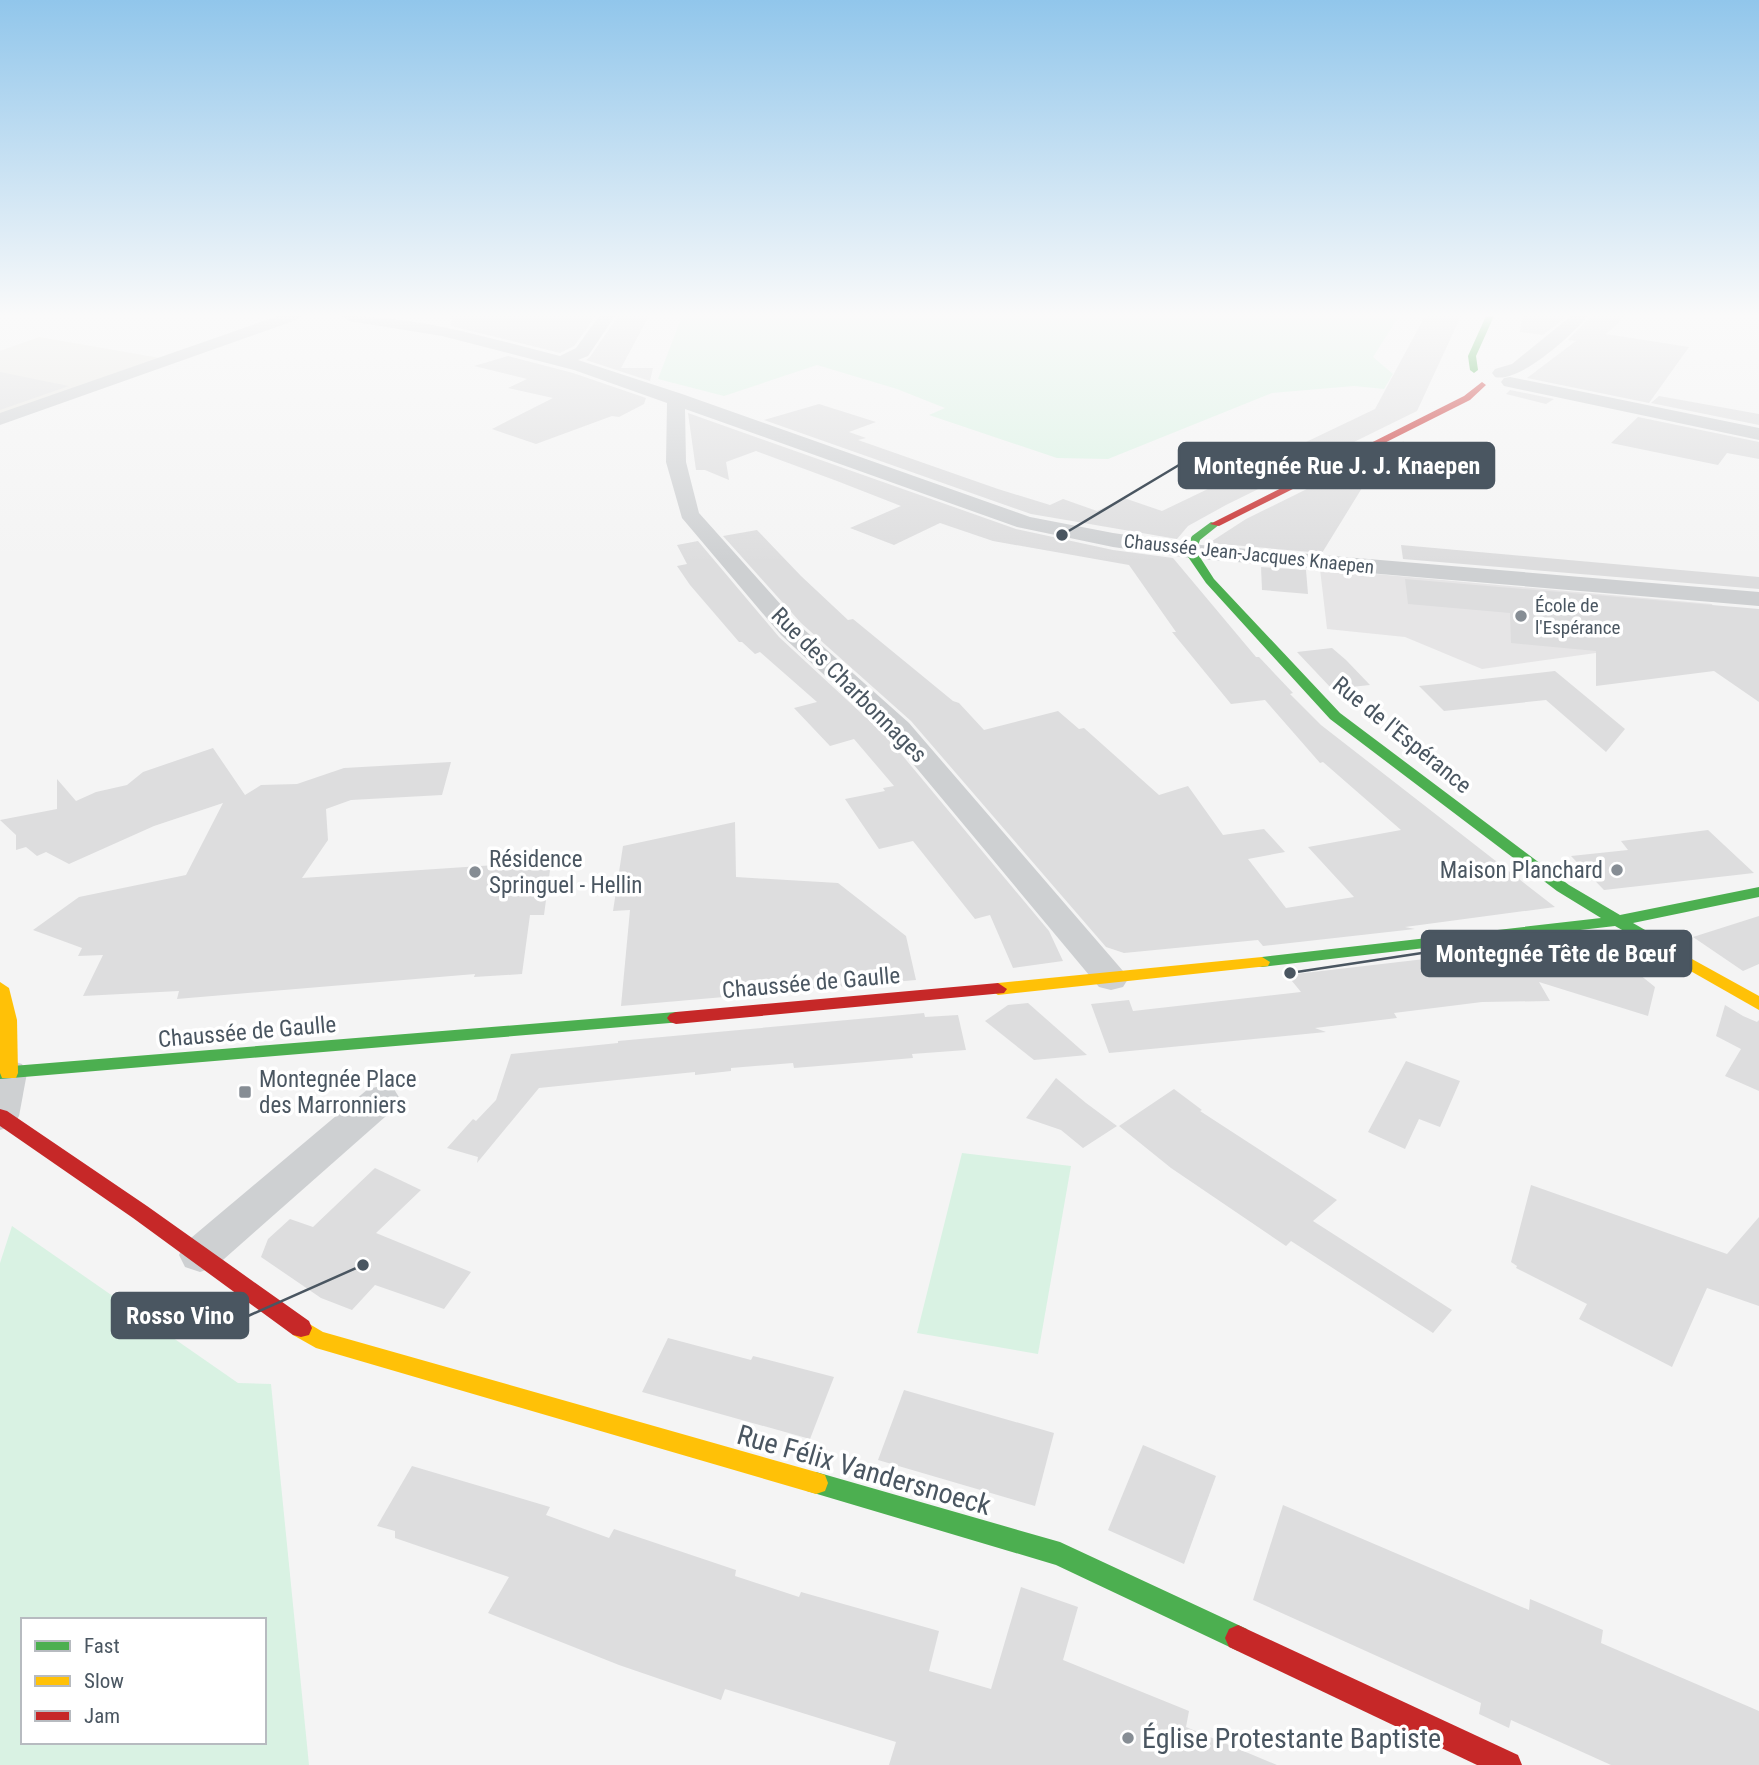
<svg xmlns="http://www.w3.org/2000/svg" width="1759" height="1765" font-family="'Roboto Condensed',sans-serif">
  <rect width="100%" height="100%" fill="#f4f4f4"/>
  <path fill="#e8e7e3" d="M39 337 160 358 0 415V351Z"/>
  <path fill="#e6e5e6" d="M1320 569 1712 604 1725 635 1482 669 1405 637 1327 629Z"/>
  <g fill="#d9f2e3" fill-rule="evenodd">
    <path d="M682 316H1399L1373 357 1393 374 1384 389 1354 386 1272 393 1108 459 1057 458 929 415 945 408 897 389 817 365 724 396 658 379Z"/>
    <path d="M962 1153 1071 1166 1038 1354 917 1333Z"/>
    <path d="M12 1226 238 1383 271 1384 309 1765H0V1263ZM23 1620H264V1742H23Z"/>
  </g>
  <g fill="#ddddde">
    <path d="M452 316H596L574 346 560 353 451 326Z"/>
    <path d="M618 316H649L621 368H653L650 381 586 360 590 357Z"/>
    <path d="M1425 316H1461L1417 411 1226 505 1188 526 1177 539 1031 514 764 420 819 404 876 422 849 432 866 438 858 440 998 489 1050 505 1063 499 1097 511 1124 498 1162 511 1375 409Z"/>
    <path d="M1522 316H1567L1543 335 1520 332Z"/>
    <path d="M1591 316H1625L1606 334 1689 347 1649 403 1527 378 1576 341 1568 340Z"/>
    <path d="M508 356 573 373 646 398 644 404 619 417 612 416 536 444 492 429 553 398 508 388 527 379 474 366Z"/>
    <path d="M0 372 69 386 0 410Z"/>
    <path d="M1510 390 1554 399 1546 404 1506 394Z"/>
    <path d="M1659 396 1759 414V425L1651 403Z"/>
    <path d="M688 413 1016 529 1113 550 1173 558 1256 657H1259L1293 693 1290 694 1321 725 1555 907 1405 927 1415 929 1263 946 1258 940 1124 953 1106 947 911 721 801 623 723 536 757 530 801 576 848 620 853 619 953 701 959 703 984 730 1058 711 1079 729 1084 728 1159 795 1188 786 1223 835 1264 829 1285 852 1248 859 1286 908 1354 897 1308 847 1401 830 1323 762 1320 763 1265 700 1231 704 1172 632H1176L1129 565 993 541 940 523 894 545 850 528 901 506 837 481 756 451 726 462 729 480 705 470H696Z"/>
    <path d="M1638 417 1759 442V459L1727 453 1718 465 1611 443Z"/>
    <path d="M1404 441 1394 465 1354 486 1362 488 1322 553 1209 543 1246 519Z"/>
    <path d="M698 541 779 637 887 737 1049 931 1063 961 1013 968 990 915 975 919 913 841 879 849 845 799 885 791 883 788 894 786 854 739 830 746 794 708 817 702 760 652 755 654 742 642H739L690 585 677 566 687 564 677 545Z"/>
    <path d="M1401 545 1759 577V589L1403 559Z"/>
    <path d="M1261 567 1306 570 1308 594 1262 590Z"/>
    <path d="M1405 579 1759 609V702L1714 671 1596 686V651L1511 643 1510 613 1408 604Z"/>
    <path d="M1332 648 1346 660 1370 685 1332 689 1297 652Z"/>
    <path d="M1555 671 1625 729 1606 752 1546 700 1444 711 1419 686Z"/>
    <path d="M213 748 245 795 261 785 297 784 344 768 451 762 442 795 351 800 326 809 328 840 302 878 510 864 511 858 552 855 544 915H530L522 974 474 977 475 974 177 999 179 991 83 996 103 955 78 956 82 948 33 930 79 897 186 875 223 803 154 826 69 864 46 852 37 856 26 847 16 850V835L0 820 57 809V779L76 801 96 792 127 785 143 772Z"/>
    <path d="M735 822 736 877 838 883 906 936 916 980 621 1006 630 910 613 911 623 846Z"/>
    <path d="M1708 830 1754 873 1604 890 1571 856 1628 850 1621 841Z"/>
    <path d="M1759 916V964L1743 971 1693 937Z"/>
    <path d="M1528 947 1624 962 1655 987 1648 1016 1539 982 1550 1001 1482 1002 1394 1013 1397 1018 1315 1028 1326 1032 1109 1053 1091 1004 1129 1000 1133 1011 1301 992 1287 975Z"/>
    <path d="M1028 1003 1087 1055 1034 1060 985 1021 1008 1005Z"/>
    <path d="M1725 1005 1743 1016 1757 1022 1759 1020V1091L1725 1076 1741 1049 1716 1036Z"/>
    <path d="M924 1013 925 1017 958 1015 966 1050 912 1054 913 1058 843 1064 794 1068 793 1063 731 1068V1071L695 1075V1072L539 1088 477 1163 478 1157 447 1148 473 1119 476 1121 496 1100 511 1054 618 1043V1041Z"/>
    <path d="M1406 1061 1460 1081 1440 1127 1419 1119 1405 1149 1368 1132Z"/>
    <path d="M1056 1078 1086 1103 1117 1126 1083 1148 1061 1130 1026 1118Z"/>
    <path d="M1174 1089 1202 1110 1200 1111 1337 1200 1313 1221 1452 1310 1433 1333 1291 1241 1286 1246 1171 1168 1119 1126Z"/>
    <path d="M375 1168 421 1190 376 1233 471 1272 444 1309 375 1285 352 1310 321 1298 261 1257 268 1239 290 1219 313 1227Z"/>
    <path d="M1531 1185 1727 1254 1759 1217V1306L1707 1288 1672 1367 1579 1319 1587 1304 1516 1268 1517 1266 1511 1262Z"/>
    <path d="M668 1338 751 1360 753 1356 834 1377 810 1439 642 1392Z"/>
    <path d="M904 1390 1054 1433 1035 1506 878 1460Z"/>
    <path d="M1143 1445 1216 1476 1184 1564 1108 1530Z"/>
    <path d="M412 1466 550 1507 546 1515 609 1538 614 1529 736 1570 735 1576 799 1597 801 1592 939 1631 929 1671 991 1689 1021 1587 1078 1607 1063 1660 1189 1711 1186 1727 1277 1765H889L896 1742 725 1689 721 1700 619 1665 488 1613 509 1577 395 1538V1531L377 1526Z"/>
    <path d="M1283 1505 1529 1610 1530 1599 1603 1630 1601 1643 1759 1711V1765H1611L1511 1720 1509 1728 1479 1714 1481 1703 1253 1600Z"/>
  </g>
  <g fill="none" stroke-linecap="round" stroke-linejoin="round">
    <g fill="#ced0d2" fill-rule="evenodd">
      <path d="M278 316H301L299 319 0 425V413Z"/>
      <path d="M341 316C416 315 488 338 560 356L576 348 599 316H615L588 356 578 360 682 394 1030 517 1113 533 1190 544 1759 592V606L1190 558 1113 547 1017 527 685 409 686 462 699 513 799 625 909 723 1123 971 1128 979 1123 987 1111 990 1099 987 889 735 781 635 682 518 666 462 667 403 574 370 442 336 349 321Z"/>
      <path d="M1571 316H1588C1572 335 1520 383 1495 377L1492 373 1495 369 1512 364Z"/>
      <path d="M1510 377 1759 428V440L1504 386 1501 382 1504 378Z"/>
      <path d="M9 1060 22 1064 27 1073 19 1116 13 1126 0 1130V1063Z"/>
      <path d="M381 1086 394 1089 400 1099 394 1109 215 1267 200 1272 185 1267 179 1255 185 1243 368 1089Z"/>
    </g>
    <g fill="#4caf50" fill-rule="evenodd">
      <path d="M1486 316H1494L1476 356 1478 370 1474 373 1470 370 1468 356Z"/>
      <path d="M1211 522 1220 524 1200 540 1196 551 1214 579 1340 713 1569 885 1620 915 1759 887V897L1633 923 1678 949 1680 953 1672 958 1615 926 1262 967 1256 966 1254 962 1262 957 1601 918 1557 891 1330 719 1206 583 1184 551 1192 536Z"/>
      <path d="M676 1012 682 1014 685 1018 682 1022 0 1079V1067Z"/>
      <path d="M816 1472 1060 1542 1247 1629 1251 1638 1247 1647 1238 1651 1056 1565 807 1491 804 1483 807 1475Z"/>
    </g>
    <g fill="#ffc107" fill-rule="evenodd">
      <path d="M1672 948 1759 996V1010L1666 957 1664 953Z"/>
      <path d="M1262 957 1270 962 1268 966 998 995 989 989 998 983Z"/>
      <path d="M0 982 9 988 17 1020 18 1073 16 1078H2L0 1073Z"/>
      <path d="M301 1319 323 1332 816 1472 825 1475 828 1483 825 1491 816 1494 316 1348 293 1335 290 1328 293 1321Z"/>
    </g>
    <g fill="#c62828" fill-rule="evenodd">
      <path d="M1482 382 1486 385 1470 400 1219 526 1210 524 1464 396Z"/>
      <path d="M998 983 1007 989 1004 993 676 1024 670 1022 667 1018 670 1014 676 1012Z"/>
      <path d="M0 1109 7 1111 147 1206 309 1321 312 1328 309 1335 301 1337 293 1335 133 1218 0 1126Z"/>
      <path d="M1238 1625 1518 1755 1522 1765H1477L1229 1647 1225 1638 1229 1629Z"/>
    </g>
  </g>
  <linearGradient id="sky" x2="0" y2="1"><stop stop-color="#91c6eb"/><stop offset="0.56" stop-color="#fafafa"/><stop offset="1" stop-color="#fafafa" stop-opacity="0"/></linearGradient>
  <rect width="1759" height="563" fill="url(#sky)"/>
  <g fill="#868d94" stroke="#fff" stroke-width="2.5">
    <circle cx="1521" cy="616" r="7"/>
    <circle cx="1617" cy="870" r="7"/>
    <circle cx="475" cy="872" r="7"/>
    <rect x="238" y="1085" width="14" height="14" rx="3.5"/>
    <circle cx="1128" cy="1738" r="7"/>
  </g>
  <g text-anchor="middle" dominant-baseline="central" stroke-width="7" stroke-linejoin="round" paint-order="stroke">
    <g font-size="19" fill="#4a5661" stroke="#fff">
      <text transform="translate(1249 554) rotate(6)">Chaussée Jean-Jacques Knaepen</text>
    </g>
    <g font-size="19" fill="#4a5661" stroke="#fff" text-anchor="start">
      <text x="1535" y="605">École de<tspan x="1535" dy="22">l'Espérance</tspan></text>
    </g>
    <g font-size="23" fill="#4a5661" stroke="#fff">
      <text transform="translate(849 685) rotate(45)">Rue des Charbonnages</text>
      <text transform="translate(1402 735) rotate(39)">Rue de l'Espérance</text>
      <text transform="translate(811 983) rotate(-5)">Chaussée de Gaulle</text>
      <text transform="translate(247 1032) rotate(-5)">Chaussée de Gaulle</text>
    </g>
    <g font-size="23" fill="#4a5661" stroke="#fff" text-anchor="start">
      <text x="489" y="859">Résidence<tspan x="489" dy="26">Springuel - Hellin</tspan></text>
      <text x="1603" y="870" text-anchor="end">Maison Planchard</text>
      <text x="259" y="1079">Montegnée Place<tspan x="259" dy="26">des Marronniers</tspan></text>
    </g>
    <g font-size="28" fill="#4a5661" stroke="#fff">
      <text transform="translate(864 1470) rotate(16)">Rue Félix Vandersnoeck</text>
    </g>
    <g font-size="28" fill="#4a5661" stroke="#fff" text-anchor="start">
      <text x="1142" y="1738">Église Protestante Baptiste</text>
    </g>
  </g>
  <path fill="none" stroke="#4a5661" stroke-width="2.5" d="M1062 535L1179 465M1290 973L1422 953M363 1265L248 1316"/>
  <g fill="#4a5661" stroke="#fff" stroke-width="2.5">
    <circle cx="1062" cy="535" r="7"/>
    <circle cx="1290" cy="973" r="7"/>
    <circle cx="363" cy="1265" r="7"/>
  </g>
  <g fill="#4a5661" stroke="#4a5661" stroke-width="2.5">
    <rect x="1179" y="443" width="315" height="45" rx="7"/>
    <rect x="1422" y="931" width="269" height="45" rx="7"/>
    <rect x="112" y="1293" width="136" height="45" rx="7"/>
  </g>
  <g font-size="24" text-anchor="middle" font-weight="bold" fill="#fff">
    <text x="1337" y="474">Montegnée Rue J. J. Knaepen</text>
    <text x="1556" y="962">Montegnée Tête de Bœuf</text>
    <text x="180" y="1324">Rosso Vino</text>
  </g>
  <rect x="21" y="1618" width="245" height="126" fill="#ffffff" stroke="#b7bbc0" stroke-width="2"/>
  <rect x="35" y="1641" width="35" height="10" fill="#4caf50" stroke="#b7bbc0" stroke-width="2"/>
  <text x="84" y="1653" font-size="21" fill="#4a5661">Fast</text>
  <rect x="35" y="1676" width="35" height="10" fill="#ffc107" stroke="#b7bbc0" stroke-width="2"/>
  <text x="84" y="1688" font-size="21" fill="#4a5661">Slow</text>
  <rect x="35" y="1711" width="35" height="10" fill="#c62828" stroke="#b7bbc0" stroke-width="2"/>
  <text x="84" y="1723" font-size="21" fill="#4a5661">Jam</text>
</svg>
